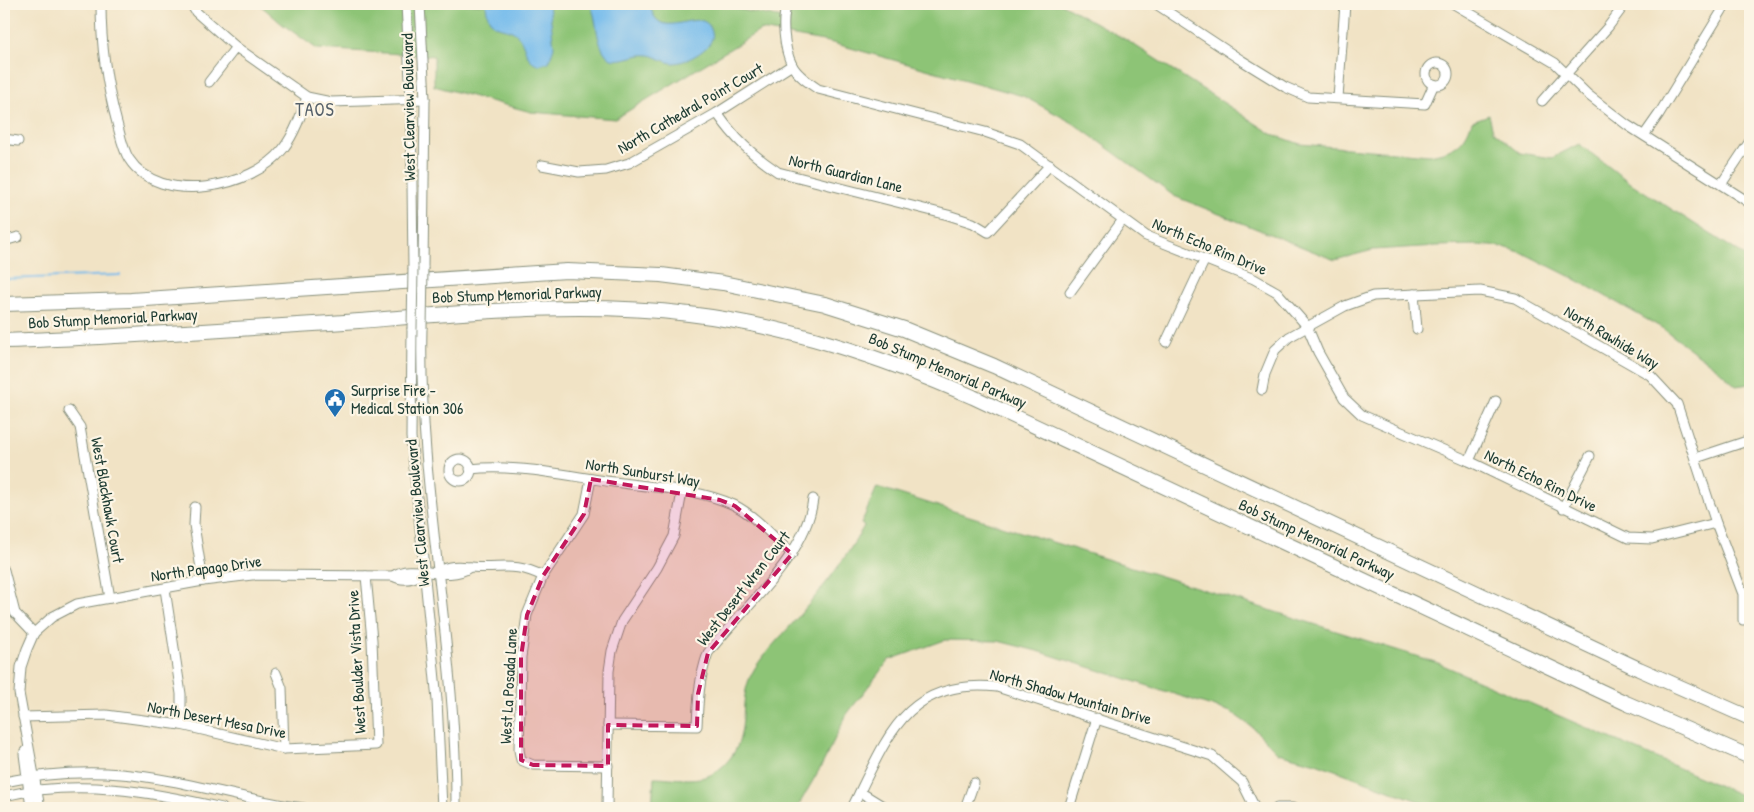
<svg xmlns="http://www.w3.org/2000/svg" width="1754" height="812" font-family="'Patrick Hand',sans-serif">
  <rect width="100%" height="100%" fill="#fcf5e5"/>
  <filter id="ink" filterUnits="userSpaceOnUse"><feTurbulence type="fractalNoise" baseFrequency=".02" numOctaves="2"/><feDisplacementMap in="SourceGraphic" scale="10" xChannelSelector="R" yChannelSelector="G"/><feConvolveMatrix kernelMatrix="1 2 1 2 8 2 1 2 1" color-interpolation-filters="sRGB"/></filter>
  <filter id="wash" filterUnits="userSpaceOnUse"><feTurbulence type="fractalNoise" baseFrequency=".0096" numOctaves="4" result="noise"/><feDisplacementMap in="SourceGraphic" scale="20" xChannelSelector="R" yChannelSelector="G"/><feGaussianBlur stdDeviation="1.12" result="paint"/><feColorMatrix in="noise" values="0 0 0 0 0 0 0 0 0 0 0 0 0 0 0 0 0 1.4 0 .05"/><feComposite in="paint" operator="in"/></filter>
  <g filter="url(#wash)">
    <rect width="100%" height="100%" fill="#f1e3c5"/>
    <g fill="#8dc476" stroke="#568055">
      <path d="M259 4H738L737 9 788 19 794 4H1062L1128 41 1272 134 1300 144 1429 155C1453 151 1465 145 1472 121L1489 115 1493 131 1520 153 1552 158 1579 144 1629 182 1748 258 1750 255V384L1736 386 1719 370 1662 328 1575 279 1523 253 1504 247 1478 245 1436 246 1373 250 1335 260 1174 196 1073 123 1023 96 829 42 761 30 615 119 531 112 434 86V56L317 49 282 24Z"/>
      <path d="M877 487 1438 663 1750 799V808H1437L1316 763 1278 753 1252 727 1231 712 1041 652 998 641 945 640 889 660 847 714 822 765 797 808H652L654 777C673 777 700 784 717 771 758 740 732 703 755 668 765 652 780 638 792 624 819 593 844 562 864 526L861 524Z"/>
    </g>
    <g fill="#75bbec" stroke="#4a7c90">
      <path d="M486 4H549L554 47 549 62 539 65C524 59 527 49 519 37 508 22 488 37 486 4Z"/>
      <path d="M590 4H650C658 49 703 0 712 32 717 47 686 63 674 63 664 63 658 56 649 55 636 53 624 62 611 59 594 47 599 21 590 4Z"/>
    </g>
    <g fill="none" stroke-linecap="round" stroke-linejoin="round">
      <path stroke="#75bbec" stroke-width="2" d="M4 279 120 275"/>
    </g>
  </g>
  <g filter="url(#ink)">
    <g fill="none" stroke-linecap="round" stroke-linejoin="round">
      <g stroke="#88907c" stroke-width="11">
        <g id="minor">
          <path d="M101 4C101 45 106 83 117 123 120 134 123 150 129 159 160 207 253 188 283 149 295 133 301 115 307 97"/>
          <path d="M191 4 196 12 236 47 307 97 331 102 425 99"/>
          <path d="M406 4 411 99 413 268"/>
          <path d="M420 4 425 99 423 268"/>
          <path d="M787 4C781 20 784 49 792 65 797 75 809 83 818 89L985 132 1020 144 1146 236 1254 279 1277 292 1307 326 1318 352 1344 398 1362 415 1469 461 1628 538 1652 539 1716 523"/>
          <path d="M1156 4 1241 60 1285 87 1308 97 1425 104 1434 84"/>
          <path d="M1454 4 1555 63 1587 94 1627 125 1750 203"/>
          <circle cx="1437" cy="74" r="11"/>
          <path d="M209 82 236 47"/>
          <path d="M1338 98 1345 4"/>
          <path d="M1542 101 1608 27 1625 4"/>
          <path d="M717 113C735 139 751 154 778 172L948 215 973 223 988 232 1050 165"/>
          <path d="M1645 134 1659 114 1726 4"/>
          <path d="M4 139 18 141"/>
          <path d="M542 165 579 172 606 170 629 163 717 113 792 65"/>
          <path d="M1722 183 1750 141"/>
          <path d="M4 241 18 237"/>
          <path d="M1070 292 1122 221"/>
          <path d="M1414 294 1417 329"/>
          <path d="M422 328C418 490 457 648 456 808"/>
          <path d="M412 329 411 437 437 700 442 808"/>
          <path d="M1166 342 1205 259"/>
          <path d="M1262 390 1265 374 1275 350 1289 337 1345 306 1373 296 1480 291 1515 298 1650 375 1677 404 1716 523 1743 594V620"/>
          <path d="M69 411 80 427 110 598"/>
          <path d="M1696 458 1750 440"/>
          <circle cx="460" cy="470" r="11"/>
          <path d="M1469 461 1496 401"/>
          <path d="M470 469C518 464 567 476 614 482 653 488 698 488 734 505 756 516 774 538 792 554"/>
          <path d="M591 479 584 514 543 576 527 615 521 657 519 750 521 760 533 765 608 766"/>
          <path d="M195 507 194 525 203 581"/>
          <path d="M1563 508 1590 456"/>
          <path d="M4 570 15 613 34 633"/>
          <path d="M437 572C449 565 458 566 471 567 501 570 513 561 543 576"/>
          <path d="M393 576C413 561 446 584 470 567"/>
          <path d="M165 589 181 694V725"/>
          <path d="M276 673 282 688 284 749"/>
          <path d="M23 717 106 715 181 725 284 749 376 745 372 640 366 576"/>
          <path d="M608 725 697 726C698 701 699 678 708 653 743 607 806 558 813 499"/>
          <path d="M28 749 24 754 31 808"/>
          <path d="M4 782C42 774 82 771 121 774 183 779 242 800 304 808"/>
          <path d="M860 792 886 808"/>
          <path d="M4 796C78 779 149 791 222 808"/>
          <path d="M40 808 19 693 21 667 27 649 34 633 52 617 77 604 203 581 252 575 393 576C403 582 414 579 424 573"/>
          <path d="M607 808 609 671 612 651 622 621 657 568 674 536 682 492"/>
          <path d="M852 808C887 738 905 678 997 687L1212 756 1242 782 1255 808"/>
          <path d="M965 808 974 783"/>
          <path d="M1069 808 1097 718"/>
          <path d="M1277 808H1293"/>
        </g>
      </g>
      <g stroke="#88907c" stroke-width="16">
        <g id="highway">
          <path d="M4 304 131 300 567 271 661 275 723 283 825 304 904 329 994 366 1639 669 1750 718"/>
          <path d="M4 341C122 337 241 329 359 321 469 312 579 301 689 314 789 326 882 357 973 397L1626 703 1750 757"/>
        </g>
      </g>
      <use href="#minor" stroke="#fff" stroke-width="9"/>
      <use href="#highway" stroke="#fff" stroke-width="14"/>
      <g stroke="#88907c" stroke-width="11" stroke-linecap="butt">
        <g id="minor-bridge">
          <path d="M422 328 423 268"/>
          <path d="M412 329 413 268"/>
        </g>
      </g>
      <use href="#minor-bridge" stroke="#fff" stroke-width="9"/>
    </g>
  </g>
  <path fill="#c2185b" fill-opacity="0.2" stroke="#c2185b" stroke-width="4" stroke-dasharray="10 6" stroke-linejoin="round" d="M591 479 720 500 735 506 792 554 708 653 698 694 697 726 608 725V766L533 765 521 760V657L527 615 543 576 584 514Z"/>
  <defs>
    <g id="civic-pin" transform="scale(1.125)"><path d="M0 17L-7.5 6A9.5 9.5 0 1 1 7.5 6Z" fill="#1f6fb2" stroke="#fcf5e5"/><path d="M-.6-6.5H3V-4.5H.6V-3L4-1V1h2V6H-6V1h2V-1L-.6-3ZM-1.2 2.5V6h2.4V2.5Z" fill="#fff"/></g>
  </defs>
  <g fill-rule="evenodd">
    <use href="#civic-pin" x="335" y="399"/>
  </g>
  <g text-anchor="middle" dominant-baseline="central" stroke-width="4.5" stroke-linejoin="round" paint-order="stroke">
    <g font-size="16" fill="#1f3d34" stroke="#fcf5e5">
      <text transform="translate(408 107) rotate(-91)">West Clearview Boulevard</text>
      <text transform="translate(690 108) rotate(-30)">North Cathedral Point Court</text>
      <text transform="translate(846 173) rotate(14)">North Guardian Lane</text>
      <text transform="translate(1210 246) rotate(23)">North Echo Rim Drive</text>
      <text transform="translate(517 294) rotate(-2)">Bob Stump Memorial Parkway</text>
      <text transform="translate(113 318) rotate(-3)">Bob Stump Memorial Parkway</text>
      <text transform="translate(1612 337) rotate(31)">North Rawhide Way</text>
      <text transform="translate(948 370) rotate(23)">Bob Stump Memorial Parkway</text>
      <text transform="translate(643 472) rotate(9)">North Sunburst Way</text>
      <text transform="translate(1541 480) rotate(26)">North Echo Rim Drive</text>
      <text transform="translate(108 500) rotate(80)">West Blackhawk Court</text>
      <text transform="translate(417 513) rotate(-95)">West Clearview Boulevard</text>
      <text transform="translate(1317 539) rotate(25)">Bob Stump Memorial Parkway</text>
      <text transform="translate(206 568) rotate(-8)">North Papago Drive</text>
      <text transform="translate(743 588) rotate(-52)">West Desert Wren Court</text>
      <text transform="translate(356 662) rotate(-93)">West Boulder Vista Drive</text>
      <text transform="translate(508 686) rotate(-87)">West La Posada Lane</text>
      <text transform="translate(1071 696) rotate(16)">North Shadow Mountain Drive</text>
      <text transform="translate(217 719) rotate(11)">North Desert Mesa Drive</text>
    </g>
    <g font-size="16" fill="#1f3d34" stroke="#fcf5e5" text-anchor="start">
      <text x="351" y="390">Surprise Fire -<tspan x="351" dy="18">Medical Station 306</tspan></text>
    </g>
    <g font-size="18" letter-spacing="1" fill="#56616a" stroke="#fcf5e5">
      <text x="315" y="109">TAOS</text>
    </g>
  </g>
  <rect width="1754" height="812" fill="none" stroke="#fcf5e5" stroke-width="20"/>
</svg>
